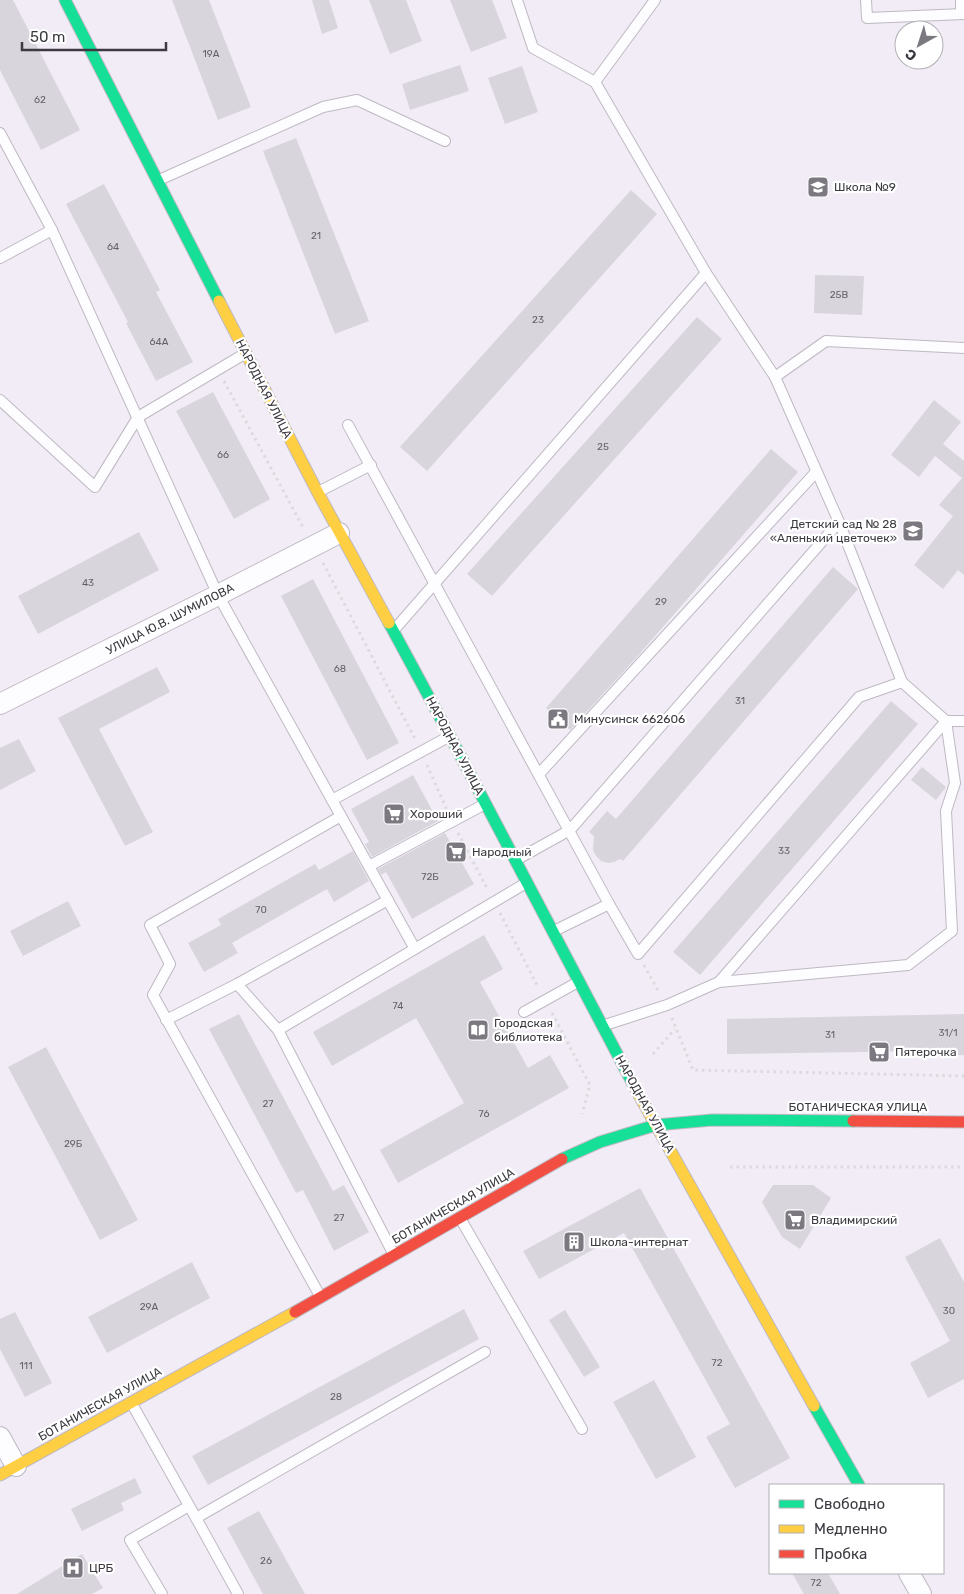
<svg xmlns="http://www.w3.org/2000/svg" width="964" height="1594" font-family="Rubik,sans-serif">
  <rect width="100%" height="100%" fill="#f2ecf7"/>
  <g fill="#d9d5dd">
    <path d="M0 0H13L80 130 41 150 0 70Z"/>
    <path d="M172 0H209L251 107 218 120Z"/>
    <path d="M312 0H329L338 28 322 34Z"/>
    <path d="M369 0H406L422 41 390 54Z"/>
    <path d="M450 0H492L507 38 471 52Z"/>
    <path d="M460 65 469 91 410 110 402 84Z"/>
    <path d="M522 66 538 112 505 124 488 78Z"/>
    <path d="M296 138 369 321 335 334 263 151Z"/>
    <path d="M104 184 160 290 156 292 193 362 156 381 126 323 128 322 66 204Z"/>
    <path d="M631 190 657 214 427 471 400 447Z"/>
    <path d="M815 275 864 276 862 315 814 313Z"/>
    <path d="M697 317 722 339 492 596 467 574Z"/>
    <path d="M213 392 270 499 234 519 176 411Z"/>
    <path d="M934 400 961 422 943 444 964 461V575L958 570 943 589 914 565 953 516 939 505 962 478 935 456 919 477 891 455Z"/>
    <path d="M771 449 798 472 636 658 570 730 546 708Z"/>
    <path d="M139 532 159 570 38 634 18 596Z"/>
    <path d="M833 567 858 589 623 861 620 859 614 862 608 863 601 861 596 856 593 850 594 836 589 832 607 811 616 819Z"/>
    <path d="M313 579 399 743 367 760 281 596Z"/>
    <path d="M157 667 170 692 99 729 153 832 125 846 58 718Z"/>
    <path d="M891 701 918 724 700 975 673 952Z"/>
    <path d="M19 739 36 771 0 790V748Z"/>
    <path d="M922 767 946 787 936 800 911 780Z"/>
    <path d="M413 775 438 821 372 857 365 844 369 842 351 809Z"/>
    <path d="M445 833 474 884 412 919 386 872 381 875 378 869Z"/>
    <path d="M353 851 369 881 334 902 327 889 232 943 238 953 204 972 188 943 221 925 218 919 315 864 319 870Z"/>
    <path d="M68 901 81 926 23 956 10 931Z"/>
    <path d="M484 935 503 969 480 982 528 1068 550 1055 569 1088 398 1183 380 1150 464 1103 416 1018 332 1066 313 1032Z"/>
    <path d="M239 1014 333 1191 344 1185 369 1232 334 1251 303 1190 296 1193 209 1029Z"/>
    <path d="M964 1014V1055L932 1056 933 1051 727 1054V1019Z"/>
    <path d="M46 1047 138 1220 100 1240 8 1067Z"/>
    <path d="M773 1185H813L831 1198 800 1249 782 1237 762 1202Z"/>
    <path d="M640 1188 790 1458 735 1488 706 1437 730 1424 624 1233 539 1279 523 1251Z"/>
    <path d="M940 1238 964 1282V1379L928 1398 910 1363 950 1341 905 1257Z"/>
    <path d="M192 1262 210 1298 107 1353 88 1317Z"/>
    <path d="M464 1309 479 1339 208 1485 192 1456Z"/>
    <path d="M565 1310 600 1367 584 1377 549 1320Z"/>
    <path d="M15 1312 52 1383 25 1397 0 1349V1319Z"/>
    <path d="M654 1380 696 1457 656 1479 613 1402Z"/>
    <path d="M135 1478 142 1493 121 1503 124 1510 82 1531 71 1509Z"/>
    <path d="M259 1511 305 1594H263L227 1528Z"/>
    <path d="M82 1554 103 1588 92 1594H17Z"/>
    <path d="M792 1573H828L840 1594H804Z"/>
  </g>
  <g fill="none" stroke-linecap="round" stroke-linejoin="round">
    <g stroke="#beb9c2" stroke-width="12">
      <g id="lane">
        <path d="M517 0 533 48 595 82 706 273 775 377 839 522 902 682 946 721H964"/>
        <path d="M866 0 867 18 964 14"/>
        <path d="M961 14V0"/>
        <path d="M595 82 655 0"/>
        <path d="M0 133 52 230 218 595 332 800"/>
        <path d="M159 180 323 107 357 100 445 141"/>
        <path d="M0 258 52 230"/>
        <path d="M775 377 826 341 964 348"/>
        <path d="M0 400 95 487 138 417 246 353"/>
        <path d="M348 425 609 904 638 954 859 697 902 682"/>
        <path d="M318 492 371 465"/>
        <path d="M394 630 706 273"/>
        <path d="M539 774 816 472"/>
        <path d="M516 860 570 830 839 522"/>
        <path d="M369 866 485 804"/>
        <path d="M554 931 609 904"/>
        <path d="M415 949 332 800 450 736"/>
        <path d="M719 982 946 721"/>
        <path d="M237 984 388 900"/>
        <path d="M524 1012 578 982"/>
        <path d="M166 1020 237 984 278 1030 394 1255"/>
        <path d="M605 1025 667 1005 719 982 908 965 952 931 946 811 955 783 946 721"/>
        <path d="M278 1030 526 883"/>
        <path d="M460 1218 582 1429"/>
        <path d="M320 1296 153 995 170 964 150 925 341 816"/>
        <path d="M132 1404 196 1518 485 1352"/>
        <path d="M196 1518 238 1594"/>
        <path d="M162 1594 130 1540 189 1506"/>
      </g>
    </g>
    <g stroke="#beb9c2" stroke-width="22">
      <g id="street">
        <path d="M0 704 218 595 339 533"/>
        <path d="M0 1437 16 1466"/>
        <path d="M909 1573 921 1594"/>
      </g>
    </g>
    <g stroke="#beb9c2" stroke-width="13">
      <g id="fast">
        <path d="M65 0 219 301"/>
        <path d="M389 623 450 736 634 1086"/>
        <path d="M562 1159 600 1142 656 1125 712 1120 853 1121"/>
        <path d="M814 1406 859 1485"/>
      </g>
    </g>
    <g stroke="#beb9c2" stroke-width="13">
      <g id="slow">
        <path d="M219 301 318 493 389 623"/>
        <path d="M634 1086 814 1406"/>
        <path d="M0 1475 295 1312"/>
      </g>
    </g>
    <g stroke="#beb9c2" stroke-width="13">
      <g id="jam">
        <path d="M853 1121 964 1122"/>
        <path d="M295 1312 562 1159"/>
      </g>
    </g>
    <g stroke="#dbdadd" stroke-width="3" stroke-dasharray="2.5 4" stroke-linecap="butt">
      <path d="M224 381 304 529"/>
      <path d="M323 563 415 739"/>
      <path d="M427 765 447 810"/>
      <path d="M458 833 488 890"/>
      <path d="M500 913 538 987"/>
      <path d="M644 965 659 992"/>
      <path d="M552 1013 590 1085 582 1114"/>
      <path d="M672 1018 693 1070 964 1076"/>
      <path d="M653 1054 675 1029"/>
      <path d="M730 1167H964"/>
    </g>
    <use href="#lane" stroke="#fdfcfe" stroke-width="10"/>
    <use href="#street" stroke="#fdfcfe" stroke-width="20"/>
    <use href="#fast" stroke="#16e098" stroke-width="11"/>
    <use href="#slow" stroke="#ffcf43" stroke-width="11"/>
    <use href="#jam" stroke="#f24e42" stroke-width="11"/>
  </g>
  <defs>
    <g id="school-square" transform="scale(1.125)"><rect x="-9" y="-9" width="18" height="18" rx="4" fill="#7c7880" stroke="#fff"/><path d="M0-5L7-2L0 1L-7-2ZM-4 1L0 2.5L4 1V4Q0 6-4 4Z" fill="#fff"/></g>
    <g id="civic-square" transform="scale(1.125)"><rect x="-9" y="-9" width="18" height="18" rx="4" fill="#7c7880" stroke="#fff"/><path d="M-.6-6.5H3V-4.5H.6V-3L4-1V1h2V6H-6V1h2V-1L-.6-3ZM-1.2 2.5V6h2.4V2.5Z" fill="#fff"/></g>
    <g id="supermarket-square" transform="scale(1.125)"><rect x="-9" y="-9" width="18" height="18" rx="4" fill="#7c7880" stroke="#fff"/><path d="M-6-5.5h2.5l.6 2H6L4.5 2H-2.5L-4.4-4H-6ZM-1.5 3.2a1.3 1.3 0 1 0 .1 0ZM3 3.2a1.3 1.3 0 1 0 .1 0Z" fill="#fff"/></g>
    <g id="library-square" transform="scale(1.125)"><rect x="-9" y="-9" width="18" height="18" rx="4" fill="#7c7880" stroke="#fff"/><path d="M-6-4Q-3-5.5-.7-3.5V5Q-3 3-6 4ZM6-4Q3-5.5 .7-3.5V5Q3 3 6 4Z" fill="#fff"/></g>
    <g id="building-square" transform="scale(1.125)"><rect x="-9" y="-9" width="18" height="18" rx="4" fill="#7c7880" stroke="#fff"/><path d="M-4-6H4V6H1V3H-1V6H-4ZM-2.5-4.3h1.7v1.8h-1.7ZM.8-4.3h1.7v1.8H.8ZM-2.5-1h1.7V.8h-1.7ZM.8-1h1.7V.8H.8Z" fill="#fff"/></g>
    <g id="hospital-square" transform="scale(1.125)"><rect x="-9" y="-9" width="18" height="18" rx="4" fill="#7c7880" stroke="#fff"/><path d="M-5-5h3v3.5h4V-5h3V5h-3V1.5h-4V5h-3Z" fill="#fff"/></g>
  </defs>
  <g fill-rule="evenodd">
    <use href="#school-square" x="818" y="187"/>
    <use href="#school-square" x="913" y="531"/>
    <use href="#civic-square" x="558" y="719"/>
    <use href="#supermarket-square" x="394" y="814"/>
    <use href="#supermarket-square" x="456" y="852"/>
    <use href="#library-square" x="478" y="1030"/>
    <use href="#supermarket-square" x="879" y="1052"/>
    <use href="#supermarket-square" x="795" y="1220"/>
    <use href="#building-square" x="574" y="1242"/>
    <use href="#hospital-square" x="73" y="1568"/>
  </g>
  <g text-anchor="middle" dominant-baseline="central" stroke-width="4.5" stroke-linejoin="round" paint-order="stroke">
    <g font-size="10" fill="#656269">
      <text x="211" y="54">19А</text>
      <text x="40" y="100">62</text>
      <text x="316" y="236">21</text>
      <text x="113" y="247">64</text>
      <text x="839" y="295">25В</text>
      <text x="538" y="320">23</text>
      <text x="159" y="342">64А</text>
      <text x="603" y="447">25</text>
      <text x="223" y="455">66</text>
      <text x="88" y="583">43</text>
      <text x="661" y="602">29</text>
      <text x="340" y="669">68</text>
      <text x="740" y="701">31</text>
      <text x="784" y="851">33</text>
      <text x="430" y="877">72Б</text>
      <text x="261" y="910">70</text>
      <text x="398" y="1006">74</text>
      <text x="948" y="1033">31/1</text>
      <text x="830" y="1035">31</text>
      <text x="268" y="1104">27</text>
      <text x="484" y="1114">76</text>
      <text x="73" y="1144">29Б</text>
      <text x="339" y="1218">27</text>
      <text x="149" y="1307">29А</text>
      <text x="949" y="1311">30</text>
      <text x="717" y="1363">72</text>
      <text x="26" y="1366">111</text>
      <text x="336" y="1397">28</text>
      <text x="266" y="1561">26</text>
      <text x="816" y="1583">72</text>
    </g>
    <g font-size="12" fill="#3c3940" stroke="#fff" text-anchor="start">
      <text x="834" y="187">Школа №9</text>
      <text x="897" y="524" text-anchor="end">Детский сад № 28<tspan x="897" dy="14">«Аленький цветочек»</tspan></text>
      <text x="574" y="719">Минусинск 662606</text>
      <text x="410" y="814">Хороший</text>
      <text x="472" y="852">Народный</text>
      <text x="494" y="1023">Городская<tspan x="494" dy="14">библиотека</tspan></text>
      <text x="895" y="1052">Пятерочка</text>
      <text x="811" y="1220">Владимирский</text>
      <text x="590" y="1242">Школа-интернат</text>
      <text x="89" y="1568">ЦРБ</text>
    </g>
    <g font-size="12" fill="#3c3940" stroke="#fff">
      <text transform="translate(264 389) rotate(63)">НАРОДНАЯ УЛИЦА</text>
      <text transform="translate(170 619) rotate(-27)">УЛИЦА Ю.В. ШУМИЛОВА</text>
      <text transform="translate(455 746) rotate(62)">НАРОДНАЯ УЛИЦА</text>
      <text transform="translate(645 1104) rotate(61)">НАРОДНАЯ УЛИЦА</text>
      <text x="858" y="1107">БОТАНИЧЕСКАЯ УЛИЦА</text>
      <text transform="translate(453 1206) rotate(-30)">БОТАНИЧЕСКАЯ УЛИЦА</text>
      <text transform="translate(100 1404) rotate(-29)">БОТАНИЧЕСКАЯ УЛИЦА</text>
    </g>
  </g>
  <rect x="769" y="1484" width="175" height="90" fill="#ffffff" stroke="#b1b0b3"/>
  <rect x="779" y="1500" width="25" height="8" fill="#16e098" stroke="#b1b0b3"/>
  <text x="814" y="1509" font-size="15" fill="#3c3940">Свободно</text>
  <rect x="779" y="1525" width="25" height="8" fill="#ffcf43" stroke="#b1b0b3"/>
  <text x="814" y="1534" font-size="15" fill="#3c3940">Медленно</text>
  <rect x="779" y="1550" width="25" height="8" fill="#f24e42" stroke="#b1b0b3"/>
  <text x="814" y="1559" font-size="15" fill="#3c3940">Пробка</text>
  <g transform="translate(919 45) rotate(219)"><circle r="24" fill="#ffffff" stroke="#b1b0b3"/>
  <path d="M0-4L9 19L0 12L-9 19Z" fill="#7c7880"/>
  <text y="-8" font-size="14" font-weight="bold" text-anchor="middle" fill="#3c3940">С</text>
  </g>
  <path d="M22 42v8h144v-8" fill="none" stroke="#3c3940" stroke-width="2.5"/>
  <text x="30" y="42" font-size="15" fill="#3c3940" stroke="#ffffff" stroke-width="4" paint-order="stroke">50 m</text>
</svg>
